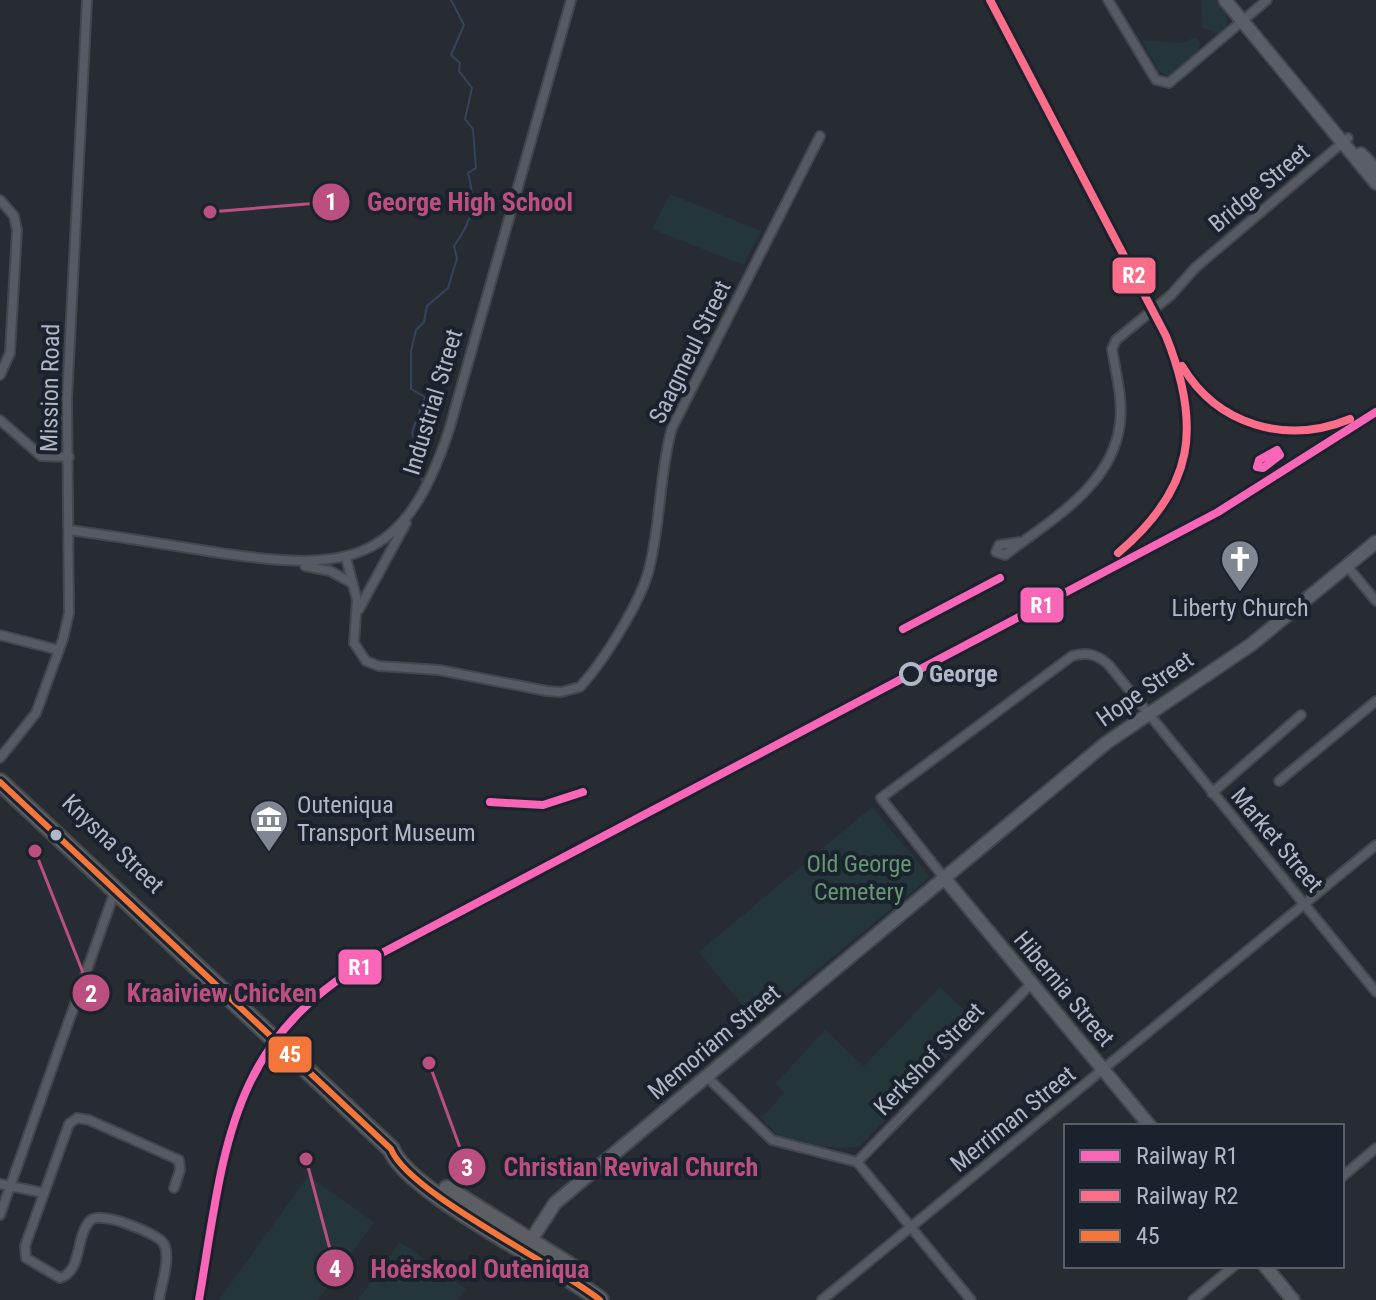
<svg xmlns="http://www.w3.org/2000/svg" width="1376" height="1300" font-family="'Roboto Condensed',sans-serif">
  <rect width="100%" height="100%" fill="#272c33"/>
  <g fill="#243639">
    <path d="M1201 0H1215C1225 12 1234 20 1220 34L1203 28Z"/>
    <path d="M1195 37 1200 42 1197 54 1168 77 1158 70 1142 40 1182 43Z"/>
    <path d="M670 194 761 231 743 265 652 229Z"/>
    <path d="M872 807 930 877 755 1021 699 952Z"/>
    <path d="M940 987 979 1024 860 1146C843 1151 796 1145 779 1136 773 1132 767 1124 761 1118L784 1093 776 1083 825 1030 864 1066Z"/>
    <path d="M308 1176 374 1222 318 1300H219Z"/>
    <path d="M400 1242 466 1289 458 1300H358Z"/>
  </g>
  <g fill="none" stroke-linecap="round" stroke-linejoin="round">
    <path stroke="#33445d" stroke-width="2" d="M422 481 412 432 425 397 411 389V351L416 330 424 322 427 306 448 288 457 258 454 246C473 220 476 203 468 173L476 168 473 129 465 119 472 88 459 71 460 63 451 55 464 25 451 0"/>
    <g stroke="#43474c" stroke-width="12">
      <g id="street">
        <path d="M1108 0 1156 80 1169 83 1267 0"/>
        <path d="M0 200 14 216 17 230 10 353 0 375"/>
        <path d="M0 420 41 456 69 457"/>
        <path d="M70 530C120 537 170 545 220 553 350 572 405 564 449 430L571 0"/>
        <path d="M1020 542 999 545 996 552 1005 555C1050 520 1113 486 1120 423 1123 399 1116 374 1112 349L1116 340 1171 295 1195 268 1348 138"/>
        <path d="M346 558 357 600 354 643 366 661 379 666 439 670 547 691 561 692 580 687C603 662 641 602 649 569 661 522 659 474 672 428L820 136"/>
        <path d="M305 566 330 571 352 583"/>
        <path d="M1347 566 1376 601"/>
        <path d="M359 609 406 523"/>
        <path d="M0 635 59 650"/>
        <path d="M0 758 36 713 63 639 69 613 67 399 87 0"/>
        <path d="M1279 781 1376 701"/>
        <path d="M1212 793 1301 715"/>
        <path d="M945 879 881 798 1072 656C1087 652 1096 654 1108 664L1376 992"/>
        <path d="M706 1076 772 1140 857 1162 971 1300"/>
        <path d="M857 1162 1031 984"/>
        <path d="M1342 1177 1376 1148"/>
        <path d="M0 1184 44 1193"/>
        <path d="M0 1215 116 888"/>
        <path d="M159 1300C161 1285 171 1258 164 1244 158 1233 101 1211 91 1220 75 1234 83 1271 60 1278L26 1258 25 1246 69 1124 77 1118 89 1120 179 1160 180 1170 174 1188"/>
        <path d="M822 1300 1376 845"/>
        <path d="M1193 1300 1234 1266"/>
      </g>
    </g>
    <g stroke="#43474c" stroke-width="16">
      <g id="secondary">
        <path d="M1225 0 1376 183"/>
        <path d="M1361 154 1376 170"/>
        <path d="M945 879 1150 1126"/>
        <path d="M526 1248 555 1203 1106 743 1252 644 1376 542"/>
        <path d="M1265 1266 1293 1300"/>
      </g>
    </g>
    <g stroke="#43484f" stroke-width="20">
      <g id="highway">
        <path d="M0 782 391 1149C408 1193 556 1264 600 1300"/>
        <path d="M447 1189 570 1266"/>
      </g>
    </g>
    <use href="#street" stroke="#565a62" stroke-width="8"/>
    <use href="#secondary" stroke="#5a5f67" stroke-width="12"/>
    <use href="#highway" stroke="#5b5e62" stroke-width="16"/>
    <g stroke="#1a222e" stroke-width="12">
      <path id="bus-1" d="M0 782 391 1149C408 1193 556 1264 600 1300"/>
    </g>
    <use href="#bus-1" stroke="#f5763a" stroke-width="6"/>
    <g stroke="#1a222e" stroke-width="14">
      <g id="rail-1">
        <path d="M1277 450 1280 455 1263 468 1257 467 1259 460Z"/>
        <path d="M903 629 1000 578"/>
        <path d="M490 802 543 805 583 792"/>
        <path d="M199 1300C225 1146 228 1036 380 954L1218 512 1376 412"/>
      </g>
    </g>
    <g stroke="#1a222e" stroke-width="14">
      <g id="rail-2">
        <path d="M990 0 1166 336C1202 426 1195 488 1118 553"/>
        <path d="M1182 366C1218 426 1287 445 1350 419"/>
      </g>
    </g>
    <use href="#rail-1" stroke="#fa66b7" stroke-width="8"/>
    <use href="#rail-2" stroke="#fb6d88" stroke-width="8"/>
  </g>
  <defs>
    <g id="church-pin" transform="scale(2)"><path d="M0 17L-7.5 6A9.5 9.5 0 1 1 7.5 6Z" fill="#7f8793" stroke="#1a222e"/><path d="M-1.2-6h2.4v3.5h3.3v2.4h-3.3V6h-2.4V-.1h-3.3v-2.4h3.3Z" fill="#fff"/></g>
    <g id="museum-pin" transform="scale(2)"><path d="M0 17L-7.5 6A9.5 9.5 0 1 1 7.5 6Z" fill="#7f8793" stroke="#1a222e"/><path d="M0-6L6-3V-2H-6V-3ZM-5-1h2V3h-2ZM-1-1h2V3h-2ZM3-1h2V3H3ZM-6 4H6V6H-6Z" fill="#fff"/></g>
  </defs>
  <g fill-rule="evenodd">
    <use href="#church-pin" x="1240" y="559"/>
    <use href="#museum-pin" x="269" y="819"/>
  </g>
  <circle fill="#1a222e" stroke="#afb8c6" stroke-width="4" cx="911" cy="674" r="10"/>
  <circle fill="#afb8c6" stroke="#1a222e" stroke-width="3" cx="56" cy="835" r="7"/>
  <g text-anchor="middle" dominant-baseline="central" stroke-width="8" stroke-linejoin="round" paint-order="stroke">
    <g font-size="24" fill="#afb8c6" stroke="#1a222e">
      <text transform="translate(1259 188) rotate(-40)">Bridge Street</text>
      <text transform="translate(690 352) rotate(-64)">Saagmeul Street</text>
      <text transform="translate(50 388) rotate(-89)">Mission Road</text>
      <text transform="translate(433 402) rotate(-73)">Industrial Street</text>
      <text transform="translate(1145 689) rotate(-35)">Hope Street</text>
      <text transform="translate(1277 840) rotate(50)">Market Street</text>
      <text transform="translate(113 844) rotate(44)">Knysna Street</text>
      <text transform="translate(1064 989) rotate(50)">Hibernia Street</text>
      <text transform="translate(714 1042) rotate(-40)">Memoriam Street</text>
      <text transform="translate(929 1059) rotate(-46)">Kerkshof Street</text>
      <text transform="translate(1013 1119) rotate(-39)">Merriman Street</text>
    </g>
    <g font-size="24" fill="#afb8c6" stroke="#1a222e">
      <text x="1240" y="608">Liberty Church</text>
      <text x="297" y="805" text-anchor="start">Outeniqua<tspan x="297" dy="28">Transport Museum</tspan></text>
    </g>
    <g font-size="24" font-weight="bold" fill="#afb8c6" stroke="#1a222e" text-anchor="start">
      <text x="929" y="674">George</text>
    </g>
    <g font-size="24" fill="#669772" stroke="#1a222e">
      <text x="859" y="864">Old George<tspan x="859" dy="28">Cemetery</tspan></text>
    </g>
  </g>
  <path fill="none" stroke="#bb5080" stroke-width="3" d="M210 212L331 202M35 851L91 993M429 1063L467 1167M306 1159L335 1268"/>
  <g fill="#bb5080" stroke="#1a222e" stroke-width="3">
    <circle cx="210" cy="212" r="8"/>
    <circle cx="35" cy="851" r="8"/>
    <circle cx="429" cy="1063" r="8"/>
    <circle cx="306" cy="1159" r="8"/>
    <circle cx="331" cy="202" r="20"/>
    <circle cx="91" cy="993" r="20"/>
    <circle cx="467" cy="1167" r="20"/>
    <circle cx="335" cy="1268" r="20"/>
  </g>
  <g font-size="24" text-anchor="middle" font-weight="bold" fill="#fff">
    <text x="331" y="210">1</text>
    <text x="91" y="1002">2</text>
    <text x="467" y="1176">3</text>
    <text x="335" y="1277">4</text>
  </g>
  <g font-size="26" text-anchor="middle" font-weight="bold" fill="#bb5080" stroke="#1a222e" stroke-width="8" stroke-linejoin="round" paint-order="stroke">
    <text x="470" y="211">George High School</text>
    <text x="222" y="1002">Kraaiview Chicken</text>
    <text x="631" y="1176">Christian Revival Church</text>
    <text x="480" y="1278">Hoërskool Outeniqua</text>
  </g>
  <g stroke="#1a222e" stroke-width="3">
    <rect x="1111" y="256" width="46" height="39" rx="8" fill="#fb6d88"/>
    <rect x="1019" y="586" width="46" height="38" rx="8" fill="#fa66b7"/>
    <rect x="337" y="948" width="46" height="38" rx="8" fill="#fa66b7"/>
    <rect x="267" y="1035" width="46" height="39" rx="8" fill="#f5763a"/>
  </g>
  <g font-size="22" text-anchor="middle" font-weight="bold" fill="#fff">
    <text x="1134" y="283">R2</text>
    <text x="1042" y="613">R1</text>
    <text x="360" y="975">R1</text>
    <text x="290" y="1062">45</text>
  </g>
  <rect x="1064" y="1124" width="280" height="144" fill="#1a222e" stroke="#565e6b" stroke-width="2"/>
  <rect x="1080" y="1150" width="40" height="12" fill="#fa66b7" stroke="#565e6b" stroke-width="2"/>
  <text x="1136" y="1164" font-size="24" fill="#afb8c6">Railway R1</text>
  <rect x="1080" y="1190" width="40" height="12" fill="#fb6d88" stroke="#565e6b" stroke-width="2"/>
  <text x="1136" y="1204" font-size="24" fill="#afb8c6">Railway R2</text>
  <rect x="1080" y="1230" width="40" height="12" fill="#f5763a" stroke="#565e6b" stroke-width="2"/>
  <text x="1136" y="1244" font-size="24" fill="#afb8c6">45</text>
</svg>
